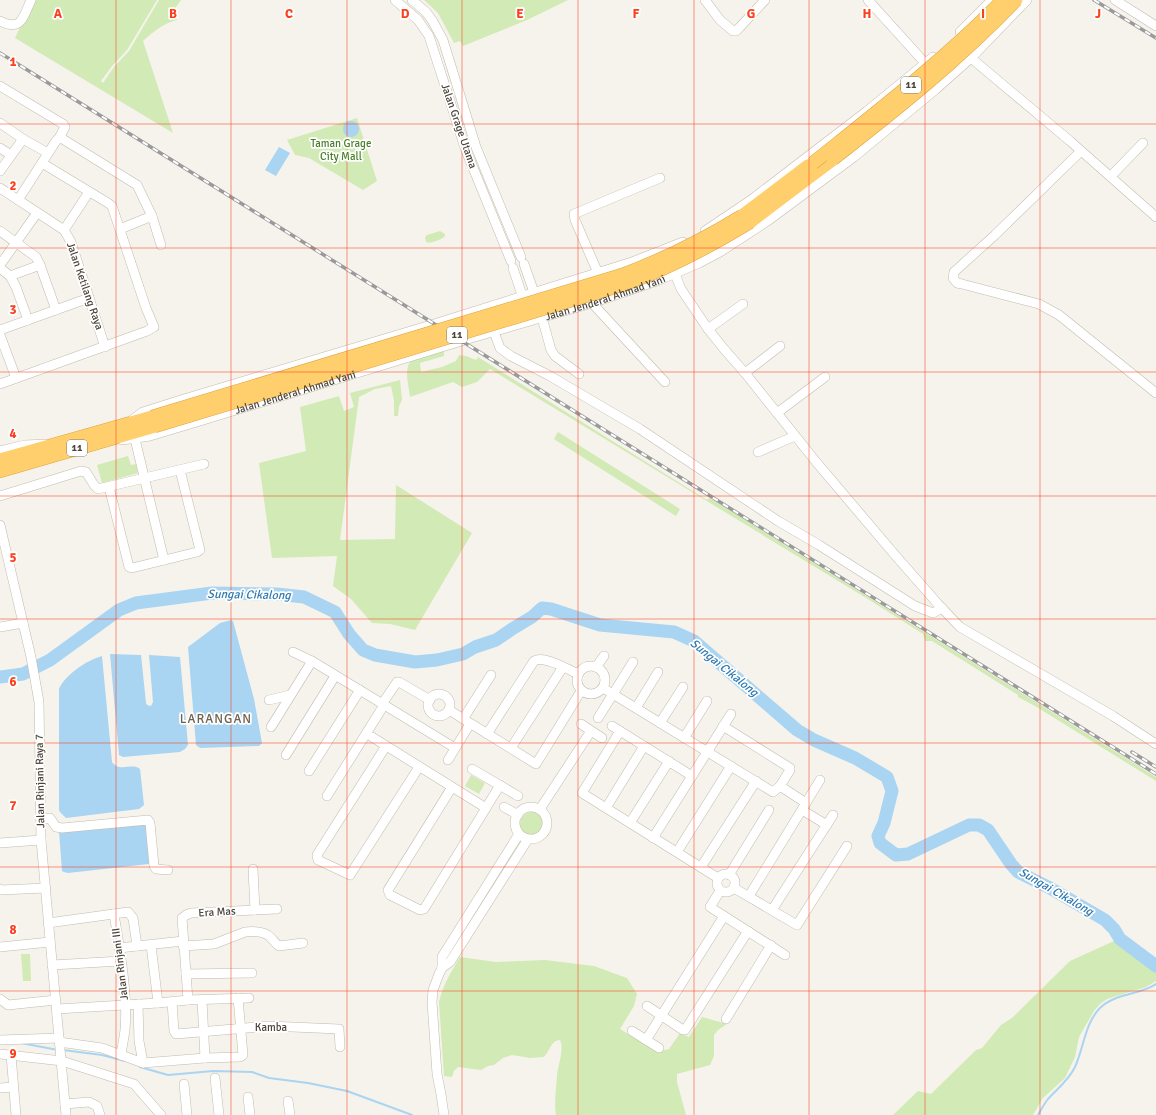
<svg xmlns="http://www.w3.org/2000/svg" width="1156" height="1115" font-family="Signika,sans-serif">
  <rect width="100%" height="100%" fill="#f6f3ec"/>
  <g fill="#d2eab5">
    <path d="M33 0H157L127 50 112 66 101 81 103 83 114 67 129 51 159 0H181L176 7 177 20C164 23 153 32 143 41L173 133 15 38Z"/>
    <path d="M424 0H568L527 20 463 46 460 41 454 43 438 13Z"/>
    <path d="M357 118 377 181 363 190 309 158 295 155 287 140Z"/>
    <path d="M440 231 445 234V236C441 240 430 244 426 242L425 237 427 235Z"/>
    <path d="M444 350V356L420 363 421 372 442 367 456 361 459 355 466 356 476 360 478 357 707 500 709 498 715 501 1156 777V781L1035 706 1018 697V695L932 641H925L923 634 871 601 490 369 477 382 462 387 453 382 410 397C409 387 403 367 412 360Z"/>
    <path d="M400 380 402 400 399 406 398 416H394V400L391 386 375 389 359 397 340 540 395 539 396 485 472 533 415 630 390 624 372 623 351 599 333 586 337 556 272 558 259 463 306 451 300 407 339 396 344 411 354 407 350 393Z"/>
    <path d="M558 432 680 509 676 516 557 441 554 439Z"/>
    <path d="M128 456 131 465 136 464 138 473 102 483 97 465Z"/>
    <path d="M471 775 485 783 479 794 465 786Z"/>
    <circle cx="532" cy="824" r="12"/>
    <path d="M1114 941 1156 970V981L1146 987 1107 999 1100 1004 1094 1011 1079 1037 1075 1057 1065 1078 1043 1098 1033 1115H893L918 1091 931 1094 976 1050 982 1048 1001 1025 1012 1018 1070 961Z"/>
    <path d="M21 954H30L31 981H23Z"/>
    <path d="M460 957 496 962 545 960 594 966 627 978 637 994 634 1006 620 1029 657 1052 669 1049 680 1033 689 1037 702 1017 727 1024 718 1030 714 1035V1056L710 1065 677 1074V1082L686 1115H556C554 1103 556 1089 557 1077 557 1067 565 1049 560 1040 551 1040 550 1051 544 1057L530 1058 512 1055 503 1058 494 1065 488 1066 481 1070 458 1067 454 1071 452 1077 444 1076 439 1002C443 985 451 972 460 957Z"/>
  </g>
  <g fill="#a9d4f2">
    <circle cx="351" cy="129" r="8"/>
    <path d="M279 147 290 153 276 176 265 170Z"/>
    <path d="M231 620 233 621 254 699 262 743 259 746 200 748 196 745 188 647 220 623Z"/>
    <path d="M110 654 141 655 146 703 147 705 151 706 153 702 149 655 180 657 188 745 185 749 180 752 123 757 119 755Z"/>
    <path d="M102 656 112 762C120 773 132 762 140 769L144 805 139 809 66 818 60 812 59 810V689C65 675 87 660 102 656Z"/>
    <path d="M146 822 150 863 149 864 68 873 64 872 62 871 59 831Z"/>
  </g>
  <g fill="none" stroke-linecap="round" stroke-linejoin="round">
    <g stroke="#a9d4f2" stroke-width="2">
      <path d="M21 1043 58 1050"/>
      <path d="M63 1050 102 1055 125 1061"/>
      <path d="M140 1067 168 1075 213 1071 252 1072 269 1078 308 1083 347 1091 412 1115"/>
      <path d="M1038 1115C1041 1110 1044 1104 1048 1099 1058 1088 1068 1081 1075 1067 1084 1047 1085 1023 1100 1008 1115 993 1140 995 1156 984"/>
    </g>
    <path stroke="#a9d4f2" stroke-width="13" d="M0 677 23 674 50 660 119 610 136 603 212 593 277 594 304 597 335 612 349 634 363 650 375 655 415 662 437 660 463 654 475 647 496 640 512 629 532 617 542 608 551 609 600 625 674 632 694 641 797 730 814 740 855 758 887 777 892 791 884 823 878 836 880 843 896 855 908 854 969 825H979L988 830 1011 864 1018 872 1050 888 1105 920 1114 929 1120 939 1156 966"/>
    <g stroke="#c2bbae" stroke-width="10">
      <g id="minor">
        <path d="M395 0 418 20 429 36 465 148 511 261"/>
        <path d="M412 0 426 12 432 20 443 40 476 147 521 257"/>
        <path d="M705 0 720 20 733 31H736L740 27 765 0"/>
        <path d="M868 0 925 63"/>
        <path d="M1115 0 1156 26"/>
        <path d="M0 21C22 32 23 17 31 0"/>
        <path d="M960 32 992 0"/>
        <path d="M971 58 1070 141 1156 217"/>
        <path d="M0 86 63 124 65 127 59 138"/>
        <path d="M0 123 23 139 0 171"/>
        <path d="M23 139 48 153"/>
        <path d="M0 148 11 155"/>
        <path d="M1081 151 995 235 954 272 953 278 957 283 962 284 1039 304 1059 315 1156 393"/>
        <path d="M1111 176 1143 143"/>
        <path d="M0 188 64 230 71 242 105 347"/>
        <path d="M18 200 56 141 59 138H61L137 185 152 216 161 245"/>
        <path d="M120 229 152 216"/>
        <path d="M64 230 89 192"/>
        <path d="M0 231 36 257 40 265 56 310"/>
        <path d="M705 231 751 200 867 111 933 57"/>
        <path d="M524 264 536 298"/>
        <path d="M0 265 37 213"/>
        <path d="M0 268 10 276 16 287 28 320"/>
        <path d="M513 268 524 301"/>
        <path d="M598 273 575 220 574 214 660 178"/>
        <path d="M675 274 681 289 708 329 724 349 745 373 817 463 895 555 938 604 960 627 1113 716 1156 744"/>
        <path d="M10 276 40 265"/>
        <path d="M592 303 665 382"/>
        <path d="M541 314 551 350 555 356 579 374"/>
        <path d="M708 329 743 304"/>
        <path d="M0 330 89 298"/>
        <path d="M494 332 500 348 511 356 550 376 640 429 778 521 819 545 915 606 933 613 942 608"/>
        <path d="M0 335 16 378"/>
        <path d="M745 373 780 346"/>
        <path d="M0 384 147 331 154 327 146 308 112 206 108 203 42 163"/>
        <path d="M777 413 825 377"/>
        <path d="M132 420 143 412 184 399 434 324 632 262 683 242"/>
        <path d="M135 439 164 560"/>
        <path id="s1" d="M122 440 150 436 200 421 468 339 592 303 657 281 699 263 720 252 769 220 854 157 935 90 971 58 1027 0"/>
        <path d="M0 451 25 445 46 444"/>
        <path d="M758 452 795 436"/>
        <path d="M109 487 129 567 132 568 197 552 200 550 180 470"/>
        <path d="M0 496 81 471 86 472 94 485 98 489 204 464"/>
        <path d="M0 525 31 657 39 702 41 840 66 1115"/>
        <path d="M0 627 23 623"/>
        <path d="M293 652 312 661 455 748"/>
        <circle cx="591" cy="680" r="14"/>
        <path d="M596 667 604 656"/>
        <path d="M603 688 773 792 780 786"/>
        <circle cx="439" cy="705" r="11"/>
        <path d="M269 700 290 695"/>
        <path d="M382 704 397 682H399L430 700"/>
        <path d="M636 708 658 672"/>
        <path d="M449 710 536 764 581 691"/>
        <path d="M598 718 633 662"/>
        <path d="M463 719 491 675"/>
        <path d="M660 723 683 687"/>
        <path d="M581 724 602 738"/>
        <path d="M612 726 692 776"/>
        <path d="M723 726 790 768V770L780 786 806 803"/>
        <path d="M271 727 312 661"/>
        <path d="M620 731 582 793 718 878"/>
        <path d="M487 734 534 661C544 655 567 669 578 674"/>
        <path d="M372 737 486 808 500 785"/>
        <path d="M684 738 707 701"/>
        <path d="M386 746 317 855 318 860 350 875 419 767"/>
        <path d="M511 748 563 667"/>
        <path d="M286 755 335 676"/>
        <path d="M448 760 470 724"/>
        <path d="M472 769 518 796"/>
        <path d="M309 771 360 690"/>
        <path d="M452 787 388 890 390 895 420 910 424 909 486 808"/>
        <path d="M327 796 384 705"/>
        <circle cx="531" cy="823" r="16"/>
        <path d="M504 807 518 815"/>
        <path d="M606 808 644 746"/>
        <path d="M540 809 591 731"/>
        <path d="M802 810 827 825"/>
        <path d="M41 819 50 818 56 827 62 828 148 820 150 823 154 866 156 869 168 870"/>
        <path d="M630 823 669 761"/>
        <path d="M653 838 731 714"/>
        <path d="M0 843 41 840"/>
        <path d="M677 852 731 766"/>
        <path d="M701 867 756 781"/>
        <path d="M253 869 255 910"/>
        <circle cx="726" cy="883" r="9"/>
        <path d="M729 875 769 810"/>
        <path d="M734 888 797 925 847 846"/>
        <path d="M0 889 1 890 46 888"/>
        <path d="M720 891 710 907 785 955"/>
        <path d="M749 896 820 780"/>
        <path d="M772 910 833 815"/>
        <path d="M114 914C120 951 128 994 125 1030 124 1038 122 1047 121 1055"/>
        <path d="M48 923 128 912 133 918 137 946"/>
        <path d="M151 945 158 1003 188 1000 249 998"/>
        <path d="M183 946 214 944 245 932C254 931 265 931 271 938 274 941 275 943 279 946L303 943"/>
        <path d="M0 947 50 942"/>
        <path d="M119 948 183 941"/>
        <path d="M52 965 121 961"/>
        <path d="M442 968V957L519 834"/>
        <path d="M186 974 252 973"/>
        <path d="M0 999 8 1005 56 1000"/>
        <path d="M188 1000 182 918 186 915 191 913 277 909"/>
        <path d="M202 1000 205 1058"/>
        <path d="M172 1002 174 1031 176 1034 269 1026 339 1029 340 1047"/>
        <path d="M138 1004 139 1041 143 1063"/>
        <path d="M647 1006 683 1030H685L748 931"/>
        <path d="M57 1009 158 1003"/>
        <path d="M726 1019 771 945"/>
        <path d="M632 1031 659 1048"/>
        <path d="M0 1040 59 1038"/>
        <path d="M646 1040 724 916"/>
        <path d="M59 1042 102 1048 143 1063 205 1058 240 1057 243 1055 238 998"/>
        <path d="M0 1054 62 1061 134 1084 161 1115"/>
        <path d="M11 1055 16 1115"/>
        <path d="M215 1078 219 1115"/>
        <path d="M184 1084 187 1115"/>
        <path d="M0 1088 13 1087"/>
        <path d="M248 1097 250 1115"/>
        <path d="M288 1101 290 1115"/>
        <path d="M65 1104 89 1102 97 1106 100 1115"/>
        <path d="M444 1115 441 1094 437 1074 432 1002 433 990 439 974 442 968 450 962 528 839"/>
      </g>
    </g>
    <g stroke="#e0a43c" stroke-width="14">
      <g id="highway">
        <path d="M742 216 808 166"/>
        <path d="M750 222 833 159"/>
        <path d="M0 460 152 417"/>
        <path d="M0 471 155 426"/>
      </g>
    </g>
    <use href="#minor" stroke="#fff" stroke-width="9"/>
    <use href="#highway" stroke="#ffcf6e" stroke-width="13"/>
    <g stroke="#9a9a9a" stroke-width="3.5">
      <g id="rail">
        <path d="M1094 0 1156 38"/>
        <path d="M0 53 1156 774"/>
        <path d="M1132 752 1156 767"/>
      </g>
    </g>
    <use href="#rail" stroke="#fff" stroke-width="2" stroke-dasharray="6" stroke-linecap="butt"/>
    <g stroke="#e0a43c" stroke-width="14" stroke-linecap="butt">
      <g id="highway-bridge">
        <path d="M833 159C897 109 960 59 1016 0"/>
        <path d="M813 163C878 111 944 60 1003 0"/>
        <path d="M152 417 622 275C665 259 703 240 742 216"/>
        <path d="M155 426 625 284C670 268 709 247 750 222"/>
      </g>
    </g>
    <use href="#highway-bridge" stroke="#ffcf6e" stroke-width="13"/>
  </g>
  <path fill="none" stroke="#fc3f1d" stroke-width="1" stroke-opacity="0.55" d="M116 0V1115M231 0V1115M347 0V1115M462 0V1115M578 0V1115M694 0V1115M809 0V1115M925 0V1115M1040 0V1115M0 124H1156M0 248H1156M0 372H1156M0 496H1156M0 619H1156M0 743H1156M0 867H1156M0 991H1156"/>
  <g text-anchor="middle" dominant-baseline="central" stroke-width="3.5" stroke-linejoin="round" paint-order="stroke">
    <g fill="#fff" stroke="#817c74" stroke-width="1">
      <rect x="901" y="77" width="20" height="16" rx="3"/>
      <rect x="447" y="327" width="20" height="16" rx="3"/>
      <rect x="67" y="440" width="20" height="16" rx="3"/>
    </g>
    <g font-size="10" font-weight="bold" fill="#4b4439">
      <text x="911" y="85">11</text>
      <text x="457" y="335">11</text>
      <text x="77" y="448">11</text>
    </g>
    <g font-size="11" fill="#4b4439" stroke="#fff">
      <text transform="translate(459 126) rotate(71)">Jalan Grage Utama</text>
      <text transform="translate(85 286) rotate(71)">Jalan Ketilang Raya</text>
      <text stroke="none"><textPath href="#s1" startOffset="504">Jalan Jenderal Ahmad Yani</textPath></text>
      <text stroke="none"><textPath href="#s1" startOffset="180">Jalan Jenderal Ahmad Yani</textPath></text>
      <text transform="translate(40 781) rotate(-91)">Jalan Rinjani Raya 7</text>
      <text transform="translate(217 912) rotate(-3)">Era Mas</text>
      <text transform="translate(120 964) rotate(-97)">Jalan Rinjani III</text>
      <text x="271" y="1027">Kamba</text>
    </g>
    <g font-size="11" fill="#4a7f2a" stroke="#fff">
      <text x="341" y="143">Taman Grage<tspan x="341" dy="13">City Mall</tspan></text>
    </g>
    <g font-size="12" font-style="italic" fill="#2e7ab2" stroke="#fff">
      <text transform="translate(249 595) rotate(1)">Sungai Cikalong</text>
      <text transform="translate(724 668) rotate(39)">Sungai Cikalong</text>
      <text transform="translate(1056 892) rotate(30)">Sungai Cikalong</text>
    </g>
    <g font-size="13" letter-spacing="1" fill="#6e6250" stroke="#fff">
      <text x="216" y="719">LARANGAN</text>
    </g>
  </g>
  <g font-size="13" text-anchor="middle" font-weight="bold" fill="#fc3f1d" stroke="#fff" stroke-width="3.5" stroke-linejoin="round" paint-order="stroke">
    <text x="58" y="18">A</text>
    <text x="173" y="18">B</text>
    <text x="289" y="18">C</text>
    <text x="405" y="18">D</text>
    <text x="520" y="18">E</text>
    <text x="636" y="18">F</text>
    <text x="751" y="18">G</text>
    <text x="867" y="18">H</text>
    <text x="983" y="18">I</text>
    <text x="1098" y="18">J</text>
    <text x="13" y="66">1</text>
    <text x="13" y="190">2</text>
    <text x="13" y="314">3</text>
    <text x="13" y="438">4</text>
    <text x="13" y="562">5</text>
    <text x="13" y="686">6</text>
    <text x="13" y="810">7</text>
    <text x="13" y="934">8</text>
    <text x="13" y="1058">9</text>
  </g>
</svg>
